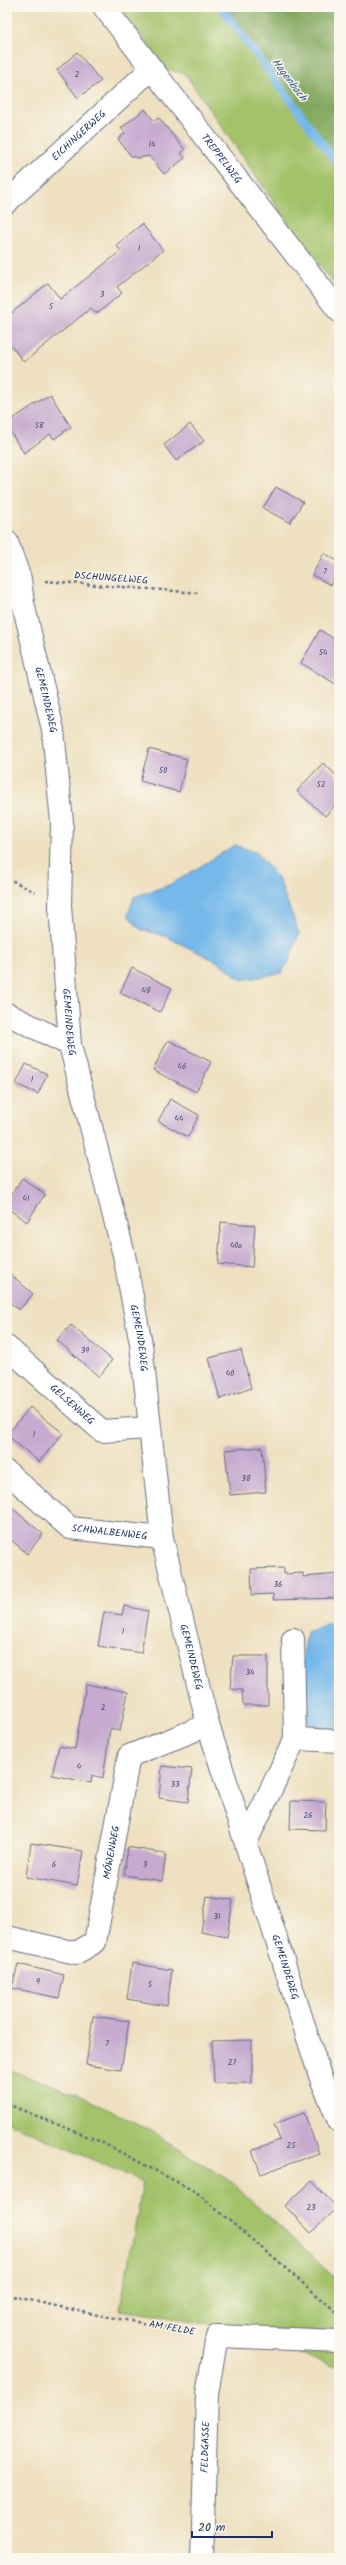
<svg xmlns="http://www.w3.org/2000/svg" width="346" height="2565" font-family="Kalam,sans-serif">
  <rect width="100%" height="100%" fill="#fbf7ec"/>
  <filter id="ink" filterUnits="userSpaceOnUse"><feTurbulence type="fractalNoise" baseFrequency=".025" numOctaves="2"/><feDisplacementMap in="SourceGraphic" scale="8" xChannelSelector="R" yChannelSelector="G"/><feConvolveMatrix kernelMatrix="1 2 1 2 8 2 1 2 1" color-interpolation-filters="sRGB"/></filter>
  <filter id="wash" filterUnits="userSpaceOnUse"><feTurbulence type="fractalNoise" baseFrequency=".012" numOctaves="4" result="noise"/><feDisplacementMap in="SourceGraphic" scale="16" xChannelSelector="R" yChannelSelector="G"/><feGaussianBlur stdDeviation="0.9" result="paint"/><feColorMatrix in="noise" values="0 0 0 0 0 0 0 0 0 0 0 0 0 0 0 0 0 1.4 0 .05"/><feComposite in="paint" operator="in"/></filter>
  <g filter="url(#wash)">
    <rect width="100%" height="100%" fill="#eee0c0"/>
    <g fill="#a3c26a" stroke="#5f7864">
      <path d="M119 7H221L339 166V290L303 244 185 74 166 69Z"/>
      <path d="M7 2069 77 2094 152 2131 233 2183 339 2282V2333L255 2330 120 2310 143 2182 7 2122Z"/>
      <path d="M275 2345 339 2350V2368L333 2365Z"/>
    </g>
    <path fill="#82a85e" stroke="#4e6c5e" d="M221 7H339V166Z"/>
    <g fill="#74b8ea" stroke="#4874a4">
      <path d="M235 845 257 853 278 878 299 933 288 963 281 973 242 980 220 963 165 936 140 929 128 915 134 897 172 884Z"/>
      <path d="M333 1621H339V1731L321 1732 301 1717 299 1681 307 1632Z"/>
    </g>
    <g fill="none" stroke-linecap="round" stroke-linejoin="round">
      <path stroke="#74b8ea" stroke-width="8" d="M221 7 339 166"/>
    </g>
    <g id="blocks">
      <g fill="#c6aacf">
        <path d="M77 52 101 81 78 98 57 70Z"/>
        <path d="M145 109 154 121 159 118 185 150 181 153 185 158 164 174 149 156 138 158 131 156 118 139 125 133 121 128Z"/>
        <path d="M142 224 163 250 117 287 122 293 99 312 95 313 91 308 24 362 7 341V317L48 283 60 299 121 251 116 245Z"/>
        <path d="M50 394 71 427 54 439 50 434 24 453 7 427V423Z"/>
        <path d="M190 424 204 441 176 461 164 445Z"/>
        <path d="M276 487 303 502 290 523 263 508Z"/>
        <path d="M324 553 339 562V568L330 585 312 575Z"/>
        <path d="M320 630 339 642V686L301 663Z"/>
        <path d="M149 749 187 759 179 792 140 781Z"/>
        <path d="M323 763 339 778V801L325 816 297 791Z"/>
        <path d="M132 968 172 988 160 1012 120 993Z"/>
        <path d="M168 1040 211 1062 196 1092 153 1070Z"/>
        <path d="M26 1064 47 1074 38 1094 16 1084Z"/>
        <path d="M170 1099 199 1115 188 1137 158 1121Z"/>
        <path d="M22 1178 45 1194 27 1222 7 1208V1201Z"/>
        <path d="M221 1222 255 1225 252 1267 218 1264Z"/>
        <path d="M7 1271 33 1294 19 1310 7 1300Z"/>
        <path d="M71 1325 112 1360 99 1377 57 1340Z"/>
        <path d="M241 1350 251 1388 220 1399 209 1358Z"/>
        <path d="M30 1407 63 1433 39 1462 7 1435Z"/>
        <path d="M262 1447 266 1492 230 1495 225 1450Z"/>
        <path d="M7 1504 43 1534 27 1554 7 1536Z"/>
        <path d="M284 1568V1574L303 1573V1577L339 1574V1598L273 1600V1594L252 1595 251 1569Z"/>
        <path d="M124 1606 148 1611 141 1653 98 1646 104 1612 122 1615Z"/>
        <path d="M233 1656H268V1705H243L242 1690 230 1689Z"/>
        <path d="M86 1684 128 1692 120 1731 110 1729 103 1778 92 1775 91 1783 52 1775 59 1746 75 1749Z"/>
        <path d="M162 1766 192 1769 188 1802 159 1798Z"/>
        <path d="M291 1801 326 1802 325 1830 290 1829Z"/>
        <path d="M31 1843 83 1851 77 1886 26 1877Z"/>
        <path d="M128 1847 166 1854 162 1881 124 1875Z"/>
        <path d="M207 1896 233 1900 227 1937 201 1932Z"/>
        <path d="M132 1963 172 1970 167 2006 127 1999Z"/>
        <path d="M18 1964 64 1975 59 1998 12 1988Z"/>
        <path d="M93 2016 129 2021 121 2070 86 2065Z"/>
        <path d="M252 2040V2083H214L212 2041Z"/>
        <path d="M304 2113 319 2153 261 2174 252 2150 280 2140 274 2124Z"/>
        <path d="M312 2181 337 2208 311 2233 285 2206Z"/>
      </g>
    </g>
  </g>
  <g filter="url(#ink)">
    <use href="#blocks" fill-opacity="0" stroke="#656d80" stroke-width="1"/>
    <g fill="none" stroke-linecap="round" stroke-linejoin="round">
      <g stroke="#656d80" stroke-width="24">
        <g id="minor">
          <path id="s1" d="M104 7 339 311"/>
          <path id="s2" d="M7 202 151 69"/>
          <path id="s3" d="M7 542 20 579 23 603 53 730 62 822 60 905 70 1045 124 1255 141 1344 162 1538 208 1725 320 2076 339 2121"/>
          <path d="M7 1014 70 1045"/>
          <path id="s4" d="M7 1347 102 1431 149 1428"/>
          <path id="s5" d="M7 1472 70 1528 162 1538"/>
          <path d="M295 1739 339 1741"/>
          <path d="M246 1842 295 1739 293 1639"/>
          <path id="s6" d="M7 1937 76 1953 95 1942 129 1756 208 1725"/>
          <path id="s7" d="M202 2558 207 2394 217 2336 339 2341"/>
        </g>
      </g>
      <g stroke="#656d80" stroke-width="2.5" stroke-dasharray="3 3" stroke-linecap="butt">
        <path d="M45 581 200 593"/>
        <path d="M7 878 35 892"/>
        <path d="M7 2104 101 2142 196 2192 339 2314"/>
        <path d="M7 2295 92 2314 193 2332"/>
      </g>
      <use href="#minor" stroke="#fff" stroke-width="22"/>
    </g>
  </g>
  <g text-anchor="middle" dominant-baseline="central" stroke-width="3" stroke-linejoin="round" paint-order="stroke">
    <g font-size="8" fill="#464e7a">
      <text x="77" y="74">2</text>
      <text x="152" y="144">14</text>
      <text x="139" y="248">1</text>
      <text x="102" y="294">3</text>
      <text x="51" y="306">5</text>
      <text x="39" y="425">58</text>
      <text x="325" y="571">7</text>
      <text x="323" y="652">54</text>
      <text x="163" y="770">50</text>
      <text x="321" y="784">52</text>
      <text x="146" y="990">48</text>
      <text x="182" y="1066">46</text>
      <text x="32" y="1079">1</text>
      <text x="179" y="1118">44</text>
      <text x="26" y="1198">41</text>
      <text x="236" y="1245">40a</text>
      <text x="85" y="1350">39</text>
      <text x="230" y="1373">40</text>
      <text x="34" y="1434">1</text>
      <text x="246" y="1478">38</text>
      <text x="278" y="1584">36</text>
      <text x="123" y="1631">1</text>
      <text x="250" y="1672">34</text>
      <text x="103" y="1707">2</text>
      <text x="79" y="1766">4</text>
      <text x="175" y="1784">33</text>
      <text x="308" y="1815">26</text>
      <text x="54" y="1864">6</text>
      <text x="145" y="1864">3</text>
      <text x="217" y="1916">31</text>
      <text x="38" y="1981">9</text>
      <text x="150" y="1984">5</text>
      <text x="107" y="2043">7</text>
      <text x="232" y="2062">27</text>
      <text x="291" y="2145">25</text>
      <text x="311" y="2207">23</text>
    </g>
    <g font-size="10" fill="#1b2f5e" stroke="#fbf7ec">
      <text stroke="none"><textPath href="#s2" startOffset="98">EICHINGERWEG</textPath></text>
      <text stroke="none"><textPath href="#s1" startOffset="192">TREPPELWEG</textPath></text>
      <text transform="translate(111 578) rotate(4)">DSCHUNGELWEG</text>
      <text stroke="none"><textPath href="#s3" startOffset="163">GEMEINDEWEG</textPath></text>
      <text stroke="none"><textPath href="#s3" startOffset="487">GEMEINDEWEG</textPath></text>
      <text stroke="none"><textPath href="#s3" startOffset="811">GEMEINDEWEG</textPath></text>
      <text stroke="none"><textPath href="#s4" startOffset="87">GELSENWEG</textPath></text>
      <text stroke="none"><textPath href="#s5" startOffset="124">SCHWALBENWEG</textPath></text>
      <text stroke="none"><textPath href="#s3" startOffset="1135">GEMEINDEWEG</textPath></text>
      <text stroke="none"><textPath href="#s6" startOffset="184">MÖWENWEG</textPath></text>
      <text stroke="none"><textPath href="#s3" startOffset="1459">GEMEINDEWEG</textPath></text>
      <text transform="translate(172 2328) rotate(10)">AM FELDE</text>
      <text stroke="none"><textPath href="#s7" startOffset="111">FELDGASSE</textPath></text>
    </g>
    <g font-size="11" font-style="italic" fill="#365888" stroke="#fbf7ec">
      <text transform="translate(289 80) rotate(53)">Hagenbach</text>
    </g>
  </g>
  <rect width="346" height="2565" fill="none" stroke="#fbf7ec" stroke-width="24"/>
  <path d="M192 2531v6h80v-6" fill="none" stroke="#1b2f5e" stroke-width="2"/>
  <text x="198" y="2531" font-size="12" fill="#1b2f5e" stroke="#fbf7ec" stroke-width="3" paint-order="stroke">20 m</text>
</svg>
